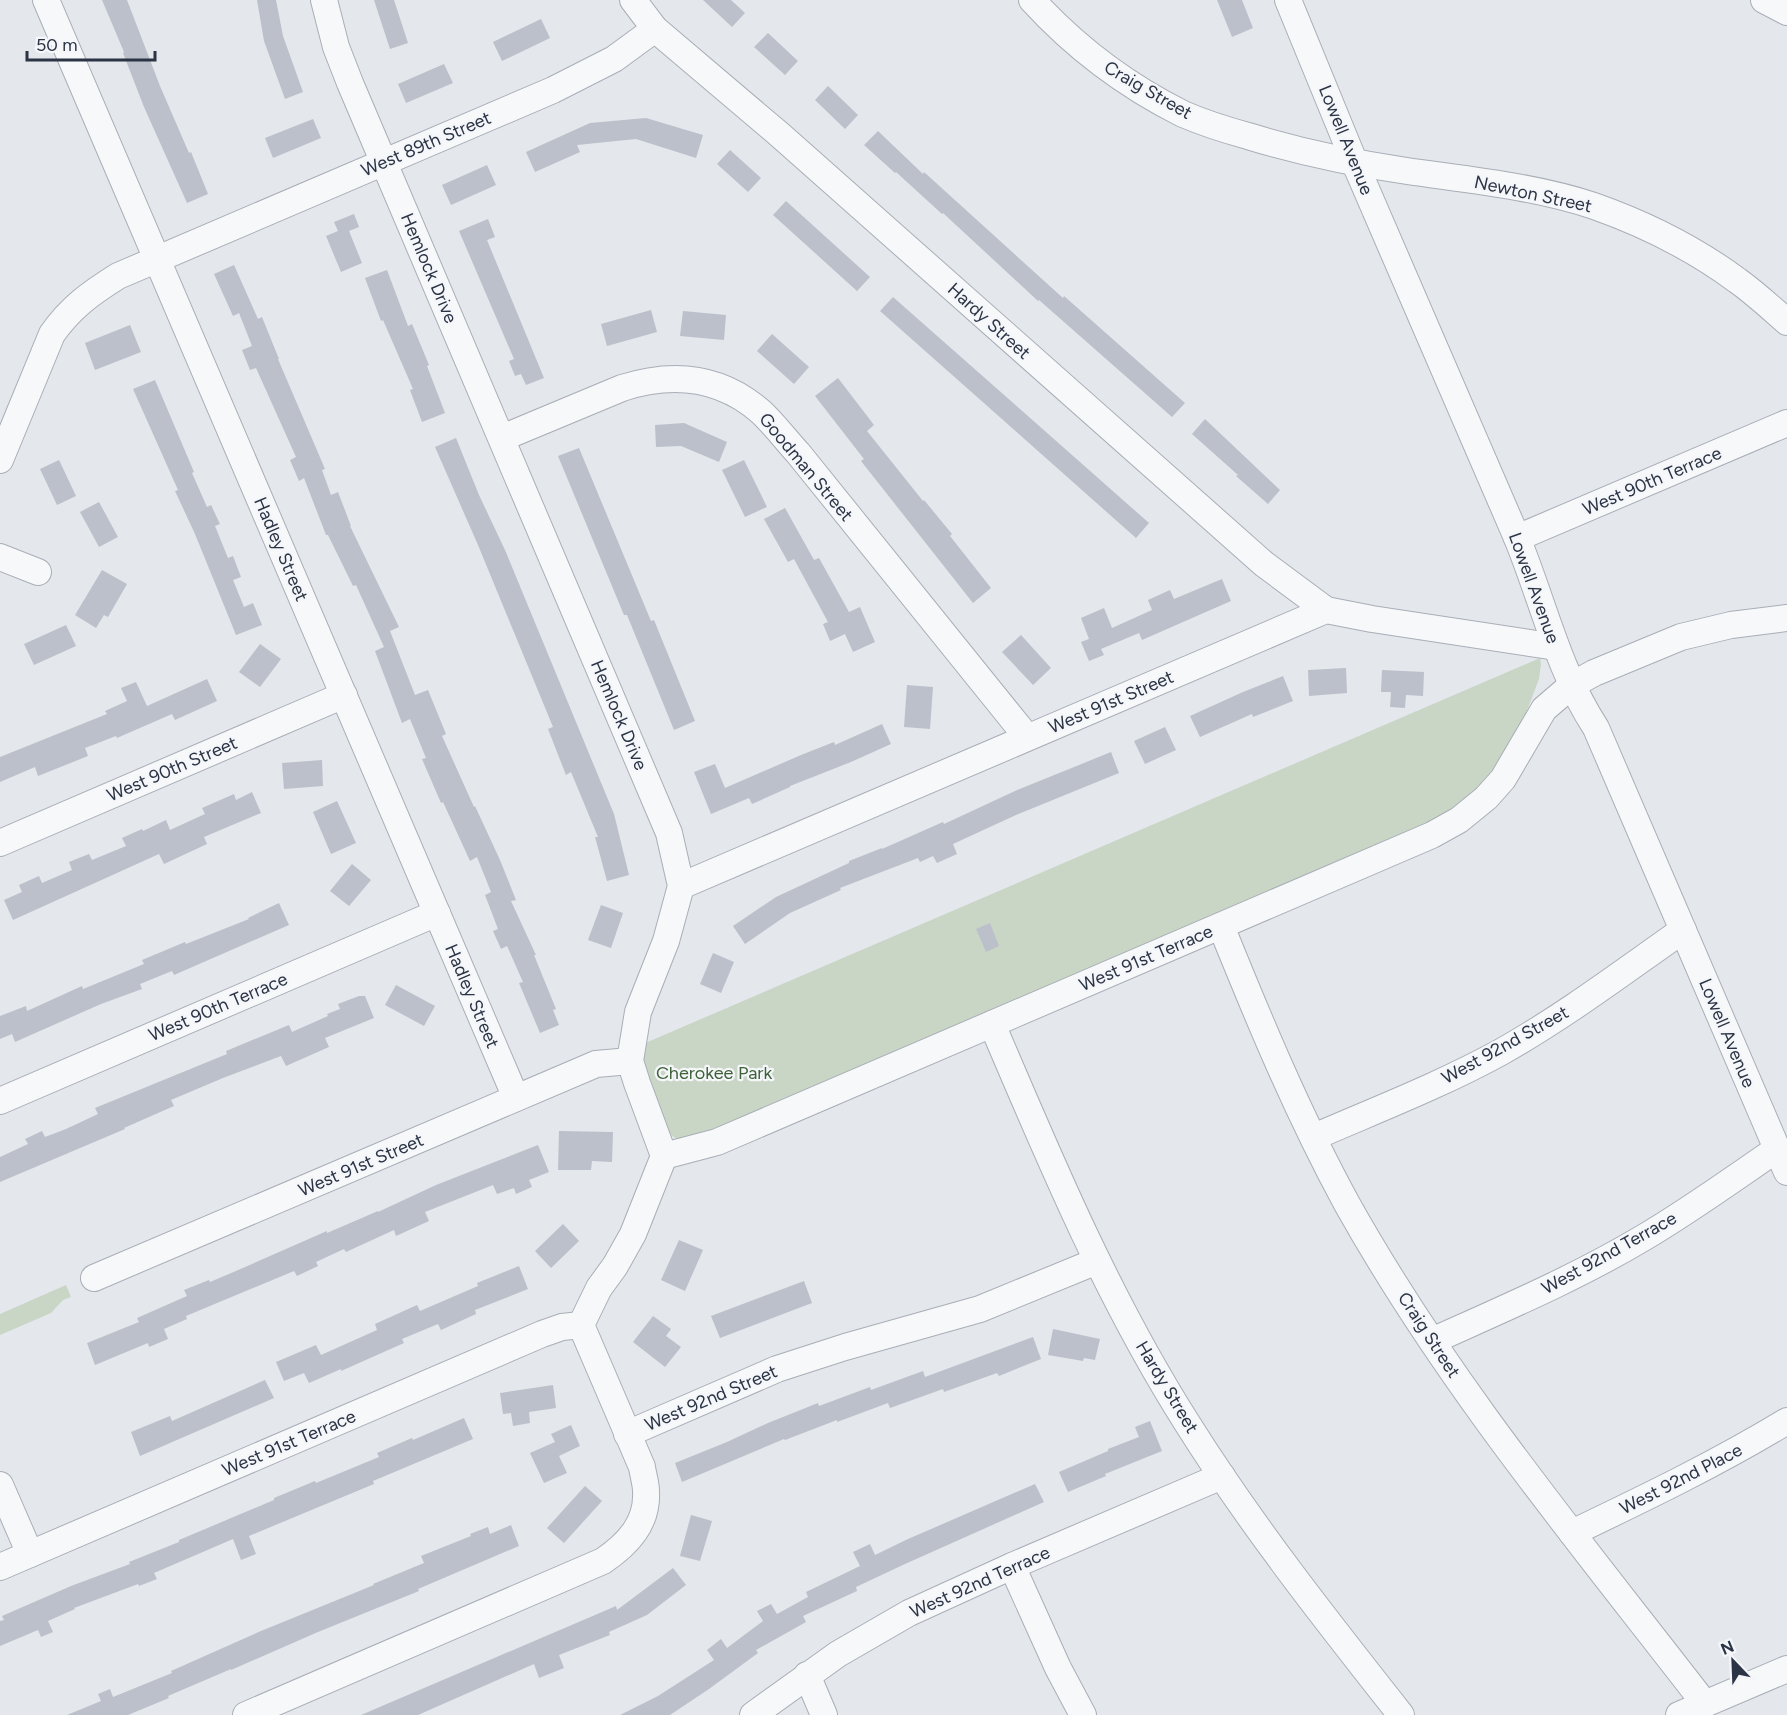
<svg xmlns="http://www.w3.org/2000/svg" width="1787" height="1715" font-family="Figtree,sans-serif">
  <rect width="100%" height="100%" fill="#e4e7ec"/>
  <g fill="#c9d6c5">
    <path d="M1540 658 1541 664 1539 679 1516 739 1490 777 1456 809 1427 826 727 1127 678 1140 671 1135 663 1123 644 1069 643 1044Z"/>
    <path d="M66 1285 71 1297 63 1300 51 1313 0 1335V1314Z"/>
  </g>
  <g fill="#bbc0ca">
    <path d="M102 0H127L160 86 189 153 191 152 208 194 187 203 144 107 123 53 124 52Z"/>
    <path d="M257 0H276L283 36 303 92 285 99 264 41Z"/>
    <path d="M374 0H394L408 43 390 49Z"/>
    <path d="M703 0H731L745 13 732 27Z"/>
    <path d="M1217 0H1242L1253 28 1232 37Z"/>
    <path d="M541 19 550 38 502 61 493 42Z"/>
    <path d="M768 33 798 61 785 75 754 47Z"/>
    <path d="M444 64 453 83 406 103 398 84Z"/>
    <path d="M828 86 858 115 845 129 815 100Z"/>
    <path d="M646 118 703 135 696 158 636 139 577 145 580 152 535 172 526 152 590 123Z"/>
    <path d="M313 119 321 138 273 158 265 138Z"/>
    <path d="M878 131 923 174 924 172 1063 298 1064 296 1185 403 1172 417 1039 300 1038 301 943 213 942 214 896 172 895 173 864 145Z"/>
    <path d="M730 150 761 178 748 192 717 164Z"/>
    <path d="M487 165 496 185 451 205 442 185Z"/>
    <path d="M786 201 870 277 857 291 773 215Z"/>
    <path d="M354 214 359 227 349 231 362 263 341 272 326 236 338 231 334 222Z"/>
    <path d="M488 219 495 237 487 240 544 378 526 385 521 374 515 376 509 361 514 359 459 231Z"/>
    <path d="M234 265 258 319 262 317 279 359H278L325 469 322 470 331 495 338 492 351 526H350L399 627 390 631 415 695 428 690 446 734 442 736 474 807 475 806 500 860 516 900 511 901 536 955H534L556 1009 553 1010 559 1025 540 1033 519 983 523 982 507 946 501 949 493 931 498 929 485 895 491 892 477 857 470 861 443 802 441 803 422 759 426 758 410 719 402 723 375 651 384 647 356 585 353 586 328 535H326L304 478 299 481 290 460 296 457 256 368 250 370 242 350 252 346 239 313 233 316 214 274Z"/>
    <path d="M387 270 408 326 412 324 429 365 427 366 445 413 422 422 410 390 413 389 383 320 381 321 365 278Z"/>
    <path d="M893 297 1149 523 1136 538 880 311Z"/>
    <path d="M651 310 657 332 607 346 601 324Z"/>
    <path d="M683 311 726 315 724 340 680 336Z"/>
    <path d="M130 325 141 352 95 370 85 343Z"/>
    <path d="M772 334 809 367 794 384 757 351Z"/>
    <path d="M838 378 874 425 867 431 923 501 924 500 952 534 950 536 991 588 973 603 861 461 864 459 815 396Z"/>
    <path d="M155 380 194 472 192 473 207 507 211 505 220 524 215 526 228 558 233 556 241 577 233 580 244 607 253 603 262 625 236 635 195 534 175 491 178 490 133 389Z"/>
    <path d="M1205 419 1280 490 1268 504 1236 476 1238 475 1192 434Z"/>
    <path d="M684 423 727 442 719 462 681 446 656 447 655 425Z"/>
    <path d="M456 438 479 495 505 550 614 814 629 875 607 881 595 837H598L571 772 566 775 548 729 553 727 478 545 435 447Z"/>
    <path d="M579 448 651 621 654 620 695 721 674 730 627 615H624L558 456Z"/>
    <path d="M59 460 76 496 57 505 40 469Z"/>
    <path d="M744 460 767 507 745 517 722 470Z"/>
    <path d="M99 502 118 537 99 547 80 512Z"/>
    <path d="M785 508 814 560 819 558 849 612 860 607 875 642 853 652 845 634 830 641 823 624 828 622 794 559 788 562 764 519Z"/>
    <path d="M102 570 127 584 108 617 104 615 96 628 75 615Z"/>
    <path d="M1222 579 1231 601 1142 640 1139 633 1101 649 1104 655 1089 661 1081 642 1089 639 1081 618 1104 608 1112 628 1152 610 1148 600 1170 590 1174 599Z"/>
    <path d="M66 625 76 646 34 665 24 644Z"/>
    <path d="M1021 635 1051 668 1033 685 1002 652Z"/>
    <path d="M260 644 281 659 260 687 239 672Z"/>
    <path d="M1346 668 1347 693 1309 696 1308 670Z"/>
    <path d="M1382 670 1424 672 1423 696 1406 695 1405 708 1390 707 1391 692H1381Z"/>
    <path d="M1283 676 1293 701 1253 717 1252 714 1200 737 1190 716 1243 692Z"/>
    <path d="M207 679 217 701 175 720 172 714 117 738 116 736 85 748 88 756 38 776 35 767 0 782V757L107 714 105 711 127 701 121 688 136 682 147 706Z"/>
    <path d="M907 685 933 687 930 729 904 727Z"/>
    <path d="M882 724 891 744 851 762 790 786V787L752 804 749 798 711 814 694 772 715 764 725 788 801 755 834 742 835 745Z"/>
    <path d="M1165 727 1176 750 1145 764 1134 741Z"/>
    <path d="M1111 752 1119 773 1016 815 953 844 957 854 937 863 933 856 920 862 918 858 840 888 841 890 790 913 745 944 733 926 776 897 849 863V861L882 848V849L943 822 944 824 1015 791Z"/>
    <path d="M322 760 323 786 284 789 282 763Z"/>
    <path d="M252 792 261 813 204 837 207 844 164 864 159 854 13 920 4 900 22 892 19 885 39 876 42 883 72 870 69 862 89 854 92 860 126 846 122 838 142 829 143 831 166 820 170 830 205 814 202 808 234 794 236 800Z"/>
    <path d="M337 801 356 843 331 854 313 812Z"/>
    <path d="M352 864 371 880 349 906 330 891Z"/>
    <path d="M279 903 289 925 174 975 172 971 140 984 142 989 101 1004 15 1042 12 1034 0 1039V1016L26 1006 27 1011 82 986 83 989 144 964 142 960 185 942 186 944 249 919 248 918Z"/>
    <path d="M601 905 623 913 611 948 588 940Z"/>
    <path d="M990 923 999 946 986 952 976 929Z"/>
    <path d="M713 953 734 962 721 993 700 984Z"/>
    <path d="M396 985 435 1006 424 1026 385 1005Z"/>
    <path d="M359 996H365L374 1018 325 1038 329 1047 286 1066 281 1056 223 1078 171 1100 174 1106 124 1128 125 1129 0 1182V1157L28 1144 25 1139 42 1131 45 1137 66 1129 98 1114 95 1108 227 1054 226 1051 289 1025 292 1032 328 1016 327 1014 340 1009 338 1004Z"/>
    <path d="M559 1131 613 1132 612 1162 592 1161 591 1170H558Z"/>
    <path d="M538 1145 549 1172 529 1180 532 1187 516 1194 514 1188 497 1194 493 1185 425 1212 429 1221 396 1236 394 1230 346 1252 344 1249 316 1262 318 1266 297 1276 294 1271 186 1316 187 1319 164 1329 168 1339 149 1347 148 1343 95 1365 87 1343 139 1322 137 1318 187 1296 184 1290 209 1280 210 1282 236 1271 327 1231V1233L378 1211V1212L436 1185Z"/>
    <path d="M563 1224 579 1241 551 1268 535 1251Z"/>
    <path d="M679 1240 703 1250 685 1291 661 1280Z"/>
    <path d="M519 1266 528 1289 475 1310 476 1314 441 1330 438 1324 402 1339 404 1343 341 1371V1369L309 1383 304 1373 284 1381 276 1362 316 1345 321 1355 377 1330 375 1324 417 1305 420 1311 478 1286 477 1283Z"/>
    <path d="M804 1281 812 1303 720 1338 711 1316Z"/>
    <path d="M653 1316 671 1329 666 1336 681 1347 665 1367 633 1342Z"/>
    <path d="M1053 1329 1100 1339 1095 1360 1084 1358 1083 1361 1048 1355Z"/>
    <path d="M1033 1337 1041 1359 999 1376 997 1373 944 1392 943 1389 890 1408 888 1403 837 1422V1420L785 1440 784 1439 682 1482 675 1463 727 1442 768 1423 818 1403 819 1406 870 1387 871 1390 923 1371 925 1377Z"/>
    <path d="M265 1380 274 1398 140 1456 131 1432 170 1416 172 1421Z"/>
    <path d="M553 1385 556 1408 529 1412 530 1423 513 1426 511 1413 503 1414 500 1393Z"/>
    <path d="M464 1418 473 1439 373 1481 374 1484 249 1536 256 1554 241 1560 233 1539 154 1573 157 1579 139 1586 138 1584 74 1608 75 1609 48 1621 53 1632 41 1637 38 1630 0 1646V1621L4 1620 2 1616 71 1586 130 1564 129 1562 179 1542V1540L274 1500V1498L315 1481 316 1483 379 1457 377 1453 412 1438 413 1440Z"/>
    <path d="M1150 1421 1162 1451 1105 1474 1106 1476 1068 1492 1059 1472 1108 1451V1449L1139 1437 1135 1427Z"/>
    <path d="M571 1425 580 1446 559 1456 567 1473 544 1483 530 1453 555 1442 551 1434Z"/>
    <path d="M1035 1484 1044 1502 905 1564 856 1587 857 1591 803 1616 806 1622 756 1650 758 1653 709 1689 670 1715H620L658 1696 714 1660 707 1650 721 1639 727 1648 763 1621 757 1611 771 1604 777 1614 808 1597 806 1592 860 1566 853 1552 870 1544 875 1555 908 1539Z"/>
    <path d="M585 1486 602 1501 564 1543 547 1528Z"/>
    <path d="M691 1515 712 1521 700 1561 680 1556Z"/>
    <path d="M511 1525 519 1546 418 1589 419 1591 318 1632 231 1670V1669L168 1696 169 1698 128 1715H67L101 1701 98 1694 110 1689 113 1697 172 1673 171 1671 261 1631 374 1585 373 1584 424 1563 421 1556 471 1536 470 1534 488 1527 490 1534Z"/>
    <path d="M673 1568 686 1585 647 1615 609 1632 610 1635 559 1655 564 1668 539 1678 534 1664 418 1715H361L616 1606 617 1610Z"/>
  </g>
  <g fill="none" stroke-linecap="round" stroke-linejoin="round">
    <g stroke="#a9aeb7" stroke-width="28">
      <g id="minor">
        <path d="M46 0 516 1098"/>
        <path d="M633 0 655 29 780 135 1264 564 1326 610"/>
        <path d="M1032 0C1074 46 1127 86 1183 114 1204 123 1226 130 1248 136 1300 152 1353 163 1407 171 1469 180 1534 186 1594 206 1645 224 1695 249 1738 281 1755 293 1771 308 1787 322"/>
        <path d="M1288 0 1354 161 1517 538C1543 601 1558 670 1596 728L1787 1172"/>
        <path d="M1764 0 1787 12"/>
        <path d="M502 438 622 388C672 372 720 376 761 412 774 424 786 440 798 453L1027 737"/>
        <path d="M0 460 52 334C71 307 91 293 118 276L553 90 614 59 655 29"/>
        <path d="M1517 538 1787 423"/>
        <path d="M0 557 38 572"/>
        <path d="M0 843 344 695"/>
        <path d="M681 886 1326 610 1372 619 1556 647"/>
        <path d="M1221 926C1259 1020 1298 1114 1347 1204 1447 1383 1580 1542 1705 1704"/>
        <path d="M992 1024C1050 1160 1107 1297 1187 1423 1251 1525 1326 1620 1401 1715"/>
        <path d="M0 1101 437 913"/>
        <path d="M1314 1137C1376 1110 1441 1085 1501 1052 1565 1016 1623 972 1683 930"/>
        <path d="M664 1156 717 1142 1432 835 1459 820 1486 798 1503 779 1544 709 1572 685 1594 673 1681 637 1731 625 1787 618"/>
        <path d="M94 1278 596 1064 630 1061"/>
        <path d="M1432 1341C1503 1309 1576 1278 1643 1238 1689 1211 1733 1179 1777 1149"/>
        <path d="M627 1434 777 1369 845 1347 980 1309 1097 1261"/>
        <path d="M0 1485 30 1554"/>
        <path d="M1572 1533C1645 1498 1718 1463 1787 1421"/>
        <path d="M1012 1566 1058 1668 1083 1715"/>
        <path d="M0 1567 542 1334 562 1327 581 1325"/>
        <path d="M807 1675 824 1715"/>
        <path d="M246 1715 603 1561C628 1544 648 1523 646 1491 646 1483 643 1475 642 1467L581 1325 599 1288 615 1266 633 1234 664 1156 637 1083 630 1061 638 1012 666 941 681 886 669 833 350 83 336 47 324 0"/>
        <path d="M753 1715 838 1654 909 1613 1012 1566 1222 1476"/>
        <path d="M1679 1715 1787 1669"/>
      </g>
    </g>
    <use href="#minor" stroke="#f7f8fa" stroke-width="26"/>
  </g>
  <g text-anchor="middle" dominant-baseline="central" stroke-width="4.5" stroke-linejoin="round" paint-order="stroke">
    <g font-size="18" fill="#2b3445" stroke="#f4f6f9">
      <text transform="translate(1148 90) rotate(30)">Craig Street</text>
      <text transform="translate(1346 140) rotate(68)">Lowell Avenue</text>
      <text transform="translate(426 144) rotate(-23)">West 89th Street</text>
      <text transform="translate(1533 194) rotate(12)">Newton Street</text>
      <text transform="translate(429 268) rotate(67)">Hemlock Drive</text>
      <text transform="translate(989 321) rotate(42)">Hardy Street</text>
      <text transform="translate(806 467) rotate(50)">Goodman Street</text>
      <text transform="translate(1652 481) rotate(-23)">West 90th Terrace</text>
      <text transform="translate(281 549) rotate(67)">Hadley Street</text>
      <text transform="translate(1534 588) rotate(70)">Lowell Avenue</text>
      <text transform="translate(1111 702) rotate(-23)">West 91st Street</text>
      <text transform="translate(619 715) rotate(67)">Hemlock Drive</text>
      <text transform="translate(172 769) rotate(-23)">West 90th Street</text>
      <text transform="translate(1146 958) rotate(-23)">West 91st Terrace</text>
      <text transform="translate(472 996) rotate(67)">Hadley Street</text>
      <text transform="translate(218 1007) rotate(-23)">West 90th Terrace</text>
      <text transform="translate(1727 1033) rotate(67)">Lowell Avenue</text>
      <text transform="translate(1505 1045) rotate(-29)">West 92nd Street</text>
      <text transform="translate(361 1165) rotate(-23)">West 91st Street</text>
      <text transform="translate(1609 1253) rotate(-29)">West 92nd Terrace</text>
      <text transform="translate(1429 1335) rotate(57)">Craig Street</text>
      <text transform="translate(1167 1387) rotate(59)">Hardy Street</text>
      <text transform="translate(711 1398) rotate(-23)">West 92nd Street</text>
      <text transform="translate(289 1443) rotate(-23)">West 91st Terrace</text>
      <text transform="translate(1681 1479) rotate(-27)">West 92nd Place</text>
      <text transform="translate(980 1582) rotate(-24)">West 92nd Terrace</text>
    </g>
    <g font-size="18" fill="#3f6138" stroke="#f4f6f9">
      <text x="714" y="1073">Cherokee Park</text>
    </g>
  </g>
  <g transform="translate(1733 1661) rotate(337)" stroke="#f4f6f9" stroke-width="4.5" paint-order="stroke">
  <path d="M0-4.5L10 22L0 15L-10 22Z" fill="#2b3445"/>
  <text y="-9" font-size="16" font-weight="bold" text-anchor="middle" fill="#2b3445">N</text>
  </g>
  <path d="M27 51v9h128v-9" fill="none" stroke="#2b3445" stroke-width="3"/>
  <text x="36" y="51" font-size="18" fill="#2b3445" stroke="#f4f6f9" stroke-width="4.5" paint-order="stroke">50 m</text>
</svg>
